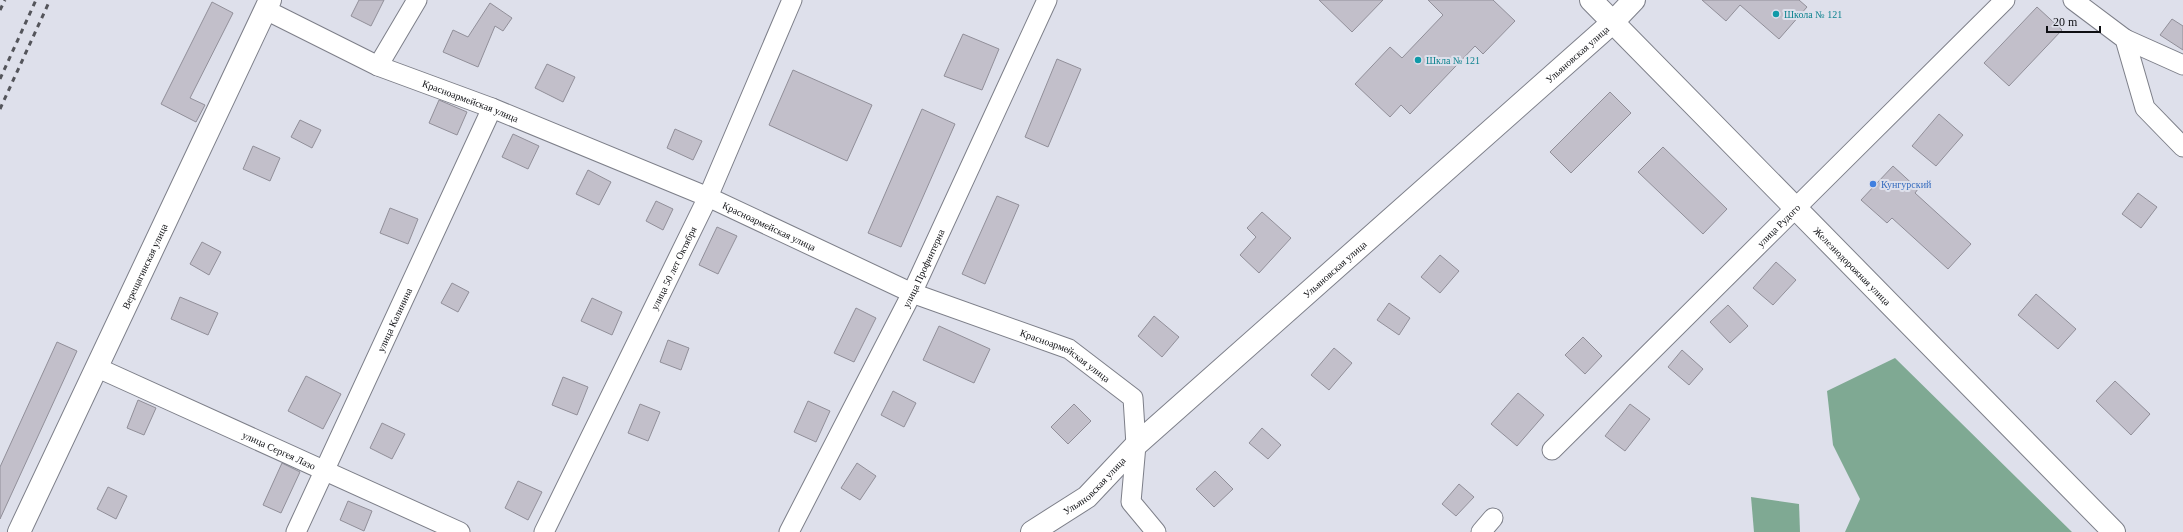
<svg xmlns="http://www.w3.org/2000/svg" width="2183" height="532" font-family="'Times New Roman',serif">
  <rect width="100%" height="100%" fill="#dee0eb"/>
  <g fill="#7fa993">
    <path d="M1895 358 2072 532H1845L1860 499 1833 445 1827 391Z"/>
    <path d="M1751 497 1799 504 1800 532H1754Z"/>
  </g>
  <g fill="#c2bfca" stroke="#918f99">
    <path d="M359 0H384L371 26 351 16Z"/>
    <path d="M1319 0H1383L1352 32Z"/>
    <path d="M1428 0H1493L1515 21 1483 54 1475 46 1410 114 1401 105 1390 117 1355 84 1390 47 1402 58 1443 15Z"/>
    <path d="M1702 0H1799L1807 7 1779 39 1740 5 1726 21Z"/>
    <path d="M212 2 233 13 190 98 205 105 196 122 161 104Z"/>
    <path d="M490 3 512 18 503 31 495 26 478 67 443 52 453 30 468 37Z"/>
    <path d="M2037 7 2062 30 2009 86 1984 63Z"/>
    <path d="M2172 19 2183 26V50L2160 35Z"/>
    <path d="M963 34 999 49 982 90 944 76Z"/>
    <path d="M1057 59 1081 69 1048 147 1025 137Z"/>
    <path d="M547 64 575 77 563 102 535 88Z"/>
    <path d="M793 70 872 105 847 161 769 125Z"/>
    <path d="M1610 92 1631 113 1571 173 1550 152Z"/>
    <path d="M439 100 467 112 457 135 429 123Z"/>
    <path d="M922 109 955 124 901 247 868 233Z"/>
    <path d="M1939 114 1963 135 1936 166 1912 146Z"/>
    <path d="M300 120 321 130 312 148 291 137Z"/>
    <path d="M675 129 702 141 693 160 667 148Z"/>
    <path d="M513 134 539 146 528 169 502 157Z"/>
    <path d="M253 146 280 158 270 181 243 169Z"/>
    <path d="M1663 147 1727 209 1703 234 1638 172Z"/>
    <path d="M1893 166 1918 189 1915 193 1971 244 1948 269 1892 218 1887 223 1861 200Z"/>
    <path d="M588 170 611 182 599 205 576 194Z"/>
    <path d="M2138 193 2157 207 2141 228 2122 214Z"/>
    <path d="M997 196 1019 205 985 284 962 274Z"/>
    <path d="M656 201 673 209 663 230 646 221Z"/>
    <path d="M390 208 418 219 408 244 380 233Z"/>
    <path d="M1262 212 1291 238 1259 273 1240 255 1256 237 1247 228Z"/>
    <path d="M717 227 737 236 718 274 699 265Z"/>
    <path d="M202 242 221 252 209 275 190 264Z"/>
    <path d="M1440 255 1459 271 1440 293 1421 277Z"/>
    <path d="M1776 262 1796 280 1773 305 1753 288Z"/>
    <path d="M452 283 469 292 458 312 441 303Z"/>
    <path d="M2036 294 2076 329 2058 349 2018 315Z"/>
    <path d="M180 297 218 313 208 335 171 319Z"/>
    <path d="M592 298 622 312 612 335 581 321Z"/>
    <path d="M1389 303 1410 318 1399 335 1377 320Z"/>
    <path d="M1728 305 1748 326 1730 343 1710 322Z"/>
    <path d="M856 308 876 318 854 362 834 353Z"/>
    <path d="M1154 316 1179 337 1162 357 1138 336Z"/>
    <path d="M939 326 990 349 974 383 923 360Z"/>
    <path d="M1583 337 1602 356 1585 374 1565 355Z"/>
    <path d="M668 340 689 348 681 370 660 362Z"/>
    <path d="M57 342 77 351 0 519V467Z"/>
    <path d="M1334 348 1352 363 1329 390 1311 375Z"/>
    <path d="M1682 350 1703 369 1689 385 1668 367Z"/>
    <path d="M306 376 341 394 323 429 288 411Z"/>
    <path d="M563 377 588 387 577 415 552 405Z"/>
    <path d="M2115 381 2150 414 2131 435 2096 401Z"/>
    <path d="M893 391 916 403 904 427 881 415Z"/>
    <path d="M1518 393 1544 415 1517 446 1491 424Z"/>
    <path d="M138 400 156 408 144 435 127 428Z"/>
    <path d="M808 401 830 411 816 442 794 432Z"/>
    <path d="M640 404 660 412 648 441 628 433Z"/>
    <path d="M1074 404 1091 421 1068 444 1051 427Z"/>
    <path d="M1630 404 1650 419 1625 451 1605 436Z"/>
    <path d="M382 423 405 434 392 459 370 448Z"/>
    <path d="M1262 428 1281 445 1268 459 1249 443Z"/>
    <path d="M282 463 300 472 281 513 263 505Z"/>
    <path d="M857 463 876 476 860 500 841 488Z"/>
    <path d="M1215 471 1233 489 1214 507 1196 489Z"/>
    <path d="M518 481 542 492 528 520 505 508Z"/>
    <path d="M1459 484 1474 497 1456 516 1442 504Z"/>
    <path d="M108 487 127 496 116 519 97 509Z"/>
    <path d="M348 501 372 511 364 531 340 520Z"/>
  </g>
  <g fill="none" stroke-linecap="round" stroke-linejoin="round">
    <g stroke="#7d7f89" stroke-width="21">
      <g id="minor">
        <path d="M2073 0 2125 39 2145 108 2183 147"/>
        <path id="s1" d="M266 10 378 66 492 108 708 197 912 293 1069 349 1133 398 1136 445 1131 502 1156 532"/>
        <path d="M2125 39 2183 65"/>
        <path d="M378 66 417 0"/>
        <path id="s2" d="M98 368 460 532"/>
        <path id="s3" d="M1552 450 2005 0"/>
        <path id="s4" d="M296 532 492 108"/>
        <path id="s5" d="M544 532 708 197 792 0"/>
        <path id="s6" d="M789 532 912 293 1047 0"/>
        <path d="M1481 532 1493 518"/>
      </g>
    </g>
    <g stroke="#7d7f89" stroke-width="24">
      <g id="tertiary">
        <path id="s7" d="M1591 0 2114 532"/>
        <path id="s8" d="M1032 532 1087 497 1136 445 1612 23 1634 0"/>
      </g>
    </g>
    <g stroke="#7d7f89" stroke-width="24">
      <g id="secondary">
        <path id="s9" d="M19 532 270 0"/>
      </g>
    </g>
    <use href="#minor" stroke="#fff" stroke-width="19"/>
    <use href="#tertiary" stroke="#fff" stroke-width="22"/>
    <use href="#secondary" stroke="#fff" stroke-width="22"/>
    <g stroke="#54555b" stroke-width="3" stroke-dasharray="5 5" stroke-linecap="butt">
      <path d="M0 10 5 0"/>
      <path d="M0 79 36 0"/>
      <path d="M0 109 50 0"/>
    </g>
  </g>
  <g fill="#0f9aa8" stroke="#dee0eb" stroke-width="1.5">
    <circle cx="1776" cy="14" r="4"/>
    <circle cx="1418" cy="60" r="4"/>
  </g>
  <circle fill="#3f7fe0" stroke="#dee0eb" stroke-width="1.5" cx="1873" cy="184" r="4"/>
  <g text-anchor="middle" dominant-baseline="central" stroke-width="4" stroke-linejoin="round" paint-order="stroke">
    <g font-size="10" fill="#0d838f" stroke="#dee0eb" text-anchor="start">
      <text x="1784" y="14">Школа № 121</text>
      <text x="1426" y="60">Шкла № 121</text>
    </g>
    <g font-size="10" fill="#0e0f13" stroke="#dee0eb">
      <text stroke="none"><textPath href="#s8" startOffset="726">Ульяновская улица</textPath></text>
      <text stroke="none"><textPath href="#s1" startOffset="224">Красноармейская улица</textPath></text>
      <text stroke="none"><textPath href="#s3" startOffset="319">улица Рудого</textPath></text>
      <text stroke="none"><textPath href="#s1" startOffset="548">Красноармейская улица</textPath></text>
      <text stroke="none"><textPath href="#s9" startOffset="294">Верещагинская улица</textPath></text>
      <text stroke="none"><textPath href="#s7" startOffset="373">Железнодорожная улица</textPath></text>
      <text stroke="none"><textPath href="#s5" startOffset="294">улица 50 лет Октября</textPath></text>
      <text stroke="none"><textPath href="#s6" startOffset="296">улица Профинтерна</textPath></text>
      <text stroke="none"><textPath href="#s8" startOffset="402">Ульяновская улица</textPath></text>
      <text stroke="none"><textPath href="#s4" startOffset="234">улица Калинина</textPath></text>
      <text stroke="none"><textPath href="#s1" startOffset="872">Красноармейская улица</textPath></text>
      <text stroke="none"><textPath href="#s2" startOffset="199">улица Сергея Лазо</textPath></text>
      <text stroke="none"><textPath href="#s8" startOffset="78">Ульяновская улица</textPath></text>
    </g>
    <g font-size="10" fill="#366cbe" stroke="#dee0eb" text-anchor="start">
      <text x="1881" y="184">Кунгурский</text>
    </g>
  </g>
  <path d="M2047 26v6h53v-6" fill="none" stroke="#0e0f13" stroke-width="2"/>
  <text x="2053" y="26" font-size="12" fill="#0e0f13" stroke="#dee0eb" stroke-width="3" paint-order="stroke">20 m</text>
</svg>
